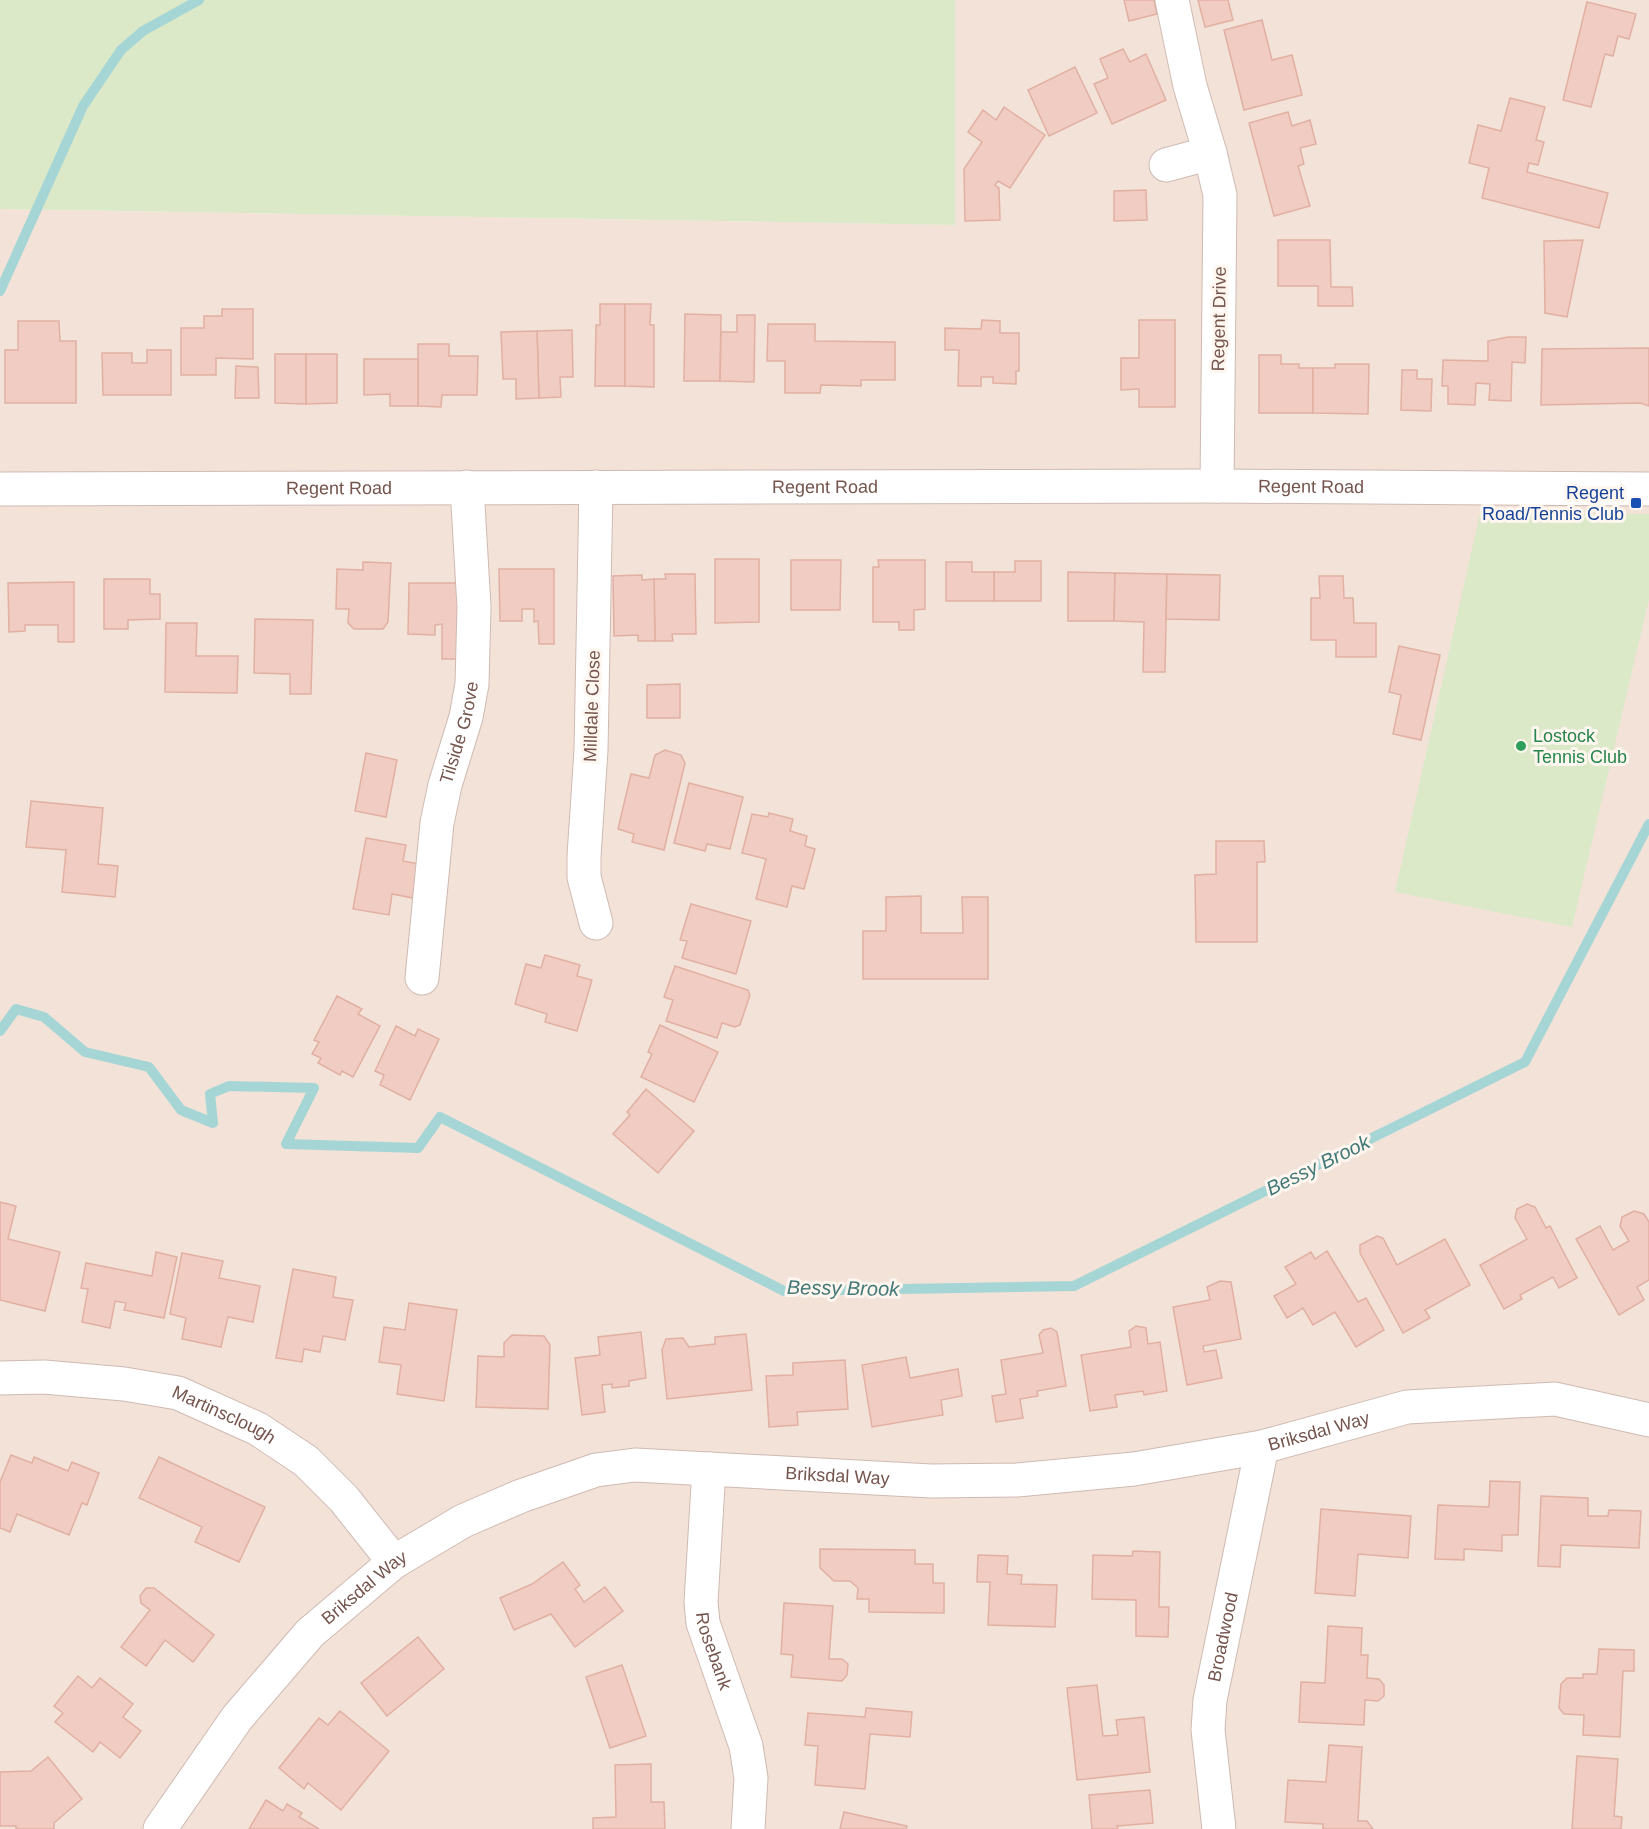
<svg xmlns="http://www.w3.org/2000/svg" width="1649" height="1829" font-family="Arial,sans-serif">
  <rect width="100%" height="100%" fill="#fbf1e9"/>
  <path fill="#f3e2d8" d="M955 0H1649V1829H0V209L954 225Z"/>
  <g fill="#dbe9c8">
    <path d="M0 0H955V225L0 209Z"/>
    <path d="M1480 513 1649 514V599L1572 927 1395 892Z"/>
  </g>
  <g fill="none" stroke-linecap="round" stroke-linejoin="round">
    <g stroke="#a5d6d5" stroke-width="10">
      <path d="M0 291 83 106 121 50 143 31 199 0"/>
      <path d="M0 1031 16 1009 44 1017 85 1052 149 1067 181 1110 213 1123 210 1094 229 1086 314 1088 286 1144 418 1148 440 1117 784 1291 1074 1286 1525 1062 1649 824"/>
    </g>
  </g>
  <g fill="#f0ccc2" stroke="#e1b0a3" stroke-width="1.5">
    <path d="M1124 0H1154L1157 14 1129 21Z"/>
    <path d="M1198 0H1228L1233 20 1205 27Z"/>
    <path d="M1587 2 1636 14 1629 39 1618 36 1613 56 1605 54 1591 107 1563 100Z"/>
    <path d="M1262 20 1272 60 1292 55 1302 95 1244 110 1224 30Z"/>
    <path d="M1123 49 1130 62 1146 54 1166 100 1112 124 1094 84 1108 78 1100 59Z"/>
    <path d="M1075 67 1097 113 1049 136 1028 90Z"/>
    <path d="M1510 98 1545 107 1536 140 1544 142 1538 165 1529 163 1527 172 1608 193 1599 228 1482 198 1489 168 1469 163 1478 125 1501 131Z"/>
    <path d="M1004 107 1045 135 1010 188 998 181 995 185 999 188 1000 220 965 221 964 169 982 142 968 132 983 110 996 120Z"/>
    <path d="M1288 112 1292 126 1310 120 1316 144 1300 148 1304 164 1298 166 1310 206 1274 216 1249 123Z"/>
    <path d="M1146 190 1147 220 1114 221V191Z"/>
    <path d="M1278 240H1330L1331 287H1352L1353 306H1318V286H1278Z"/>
    <path d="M1583 240 1567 317 1545 313 1544 241Z"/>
    <path d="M600 304H625V386H595L596 325H600Z"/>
    <path d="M625 304H651L650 325H654V387L625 386Z"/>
    <path d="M222 309H253V359L216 358V375H181V328H204V316H222Z"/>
    <path d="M685 314 721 315 720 381H684Z"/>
    <path d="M737 315H755L754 382 720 381 721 332H737Z"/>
    <path d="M982 320 1000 321V333H1019V371H1016V384L993 383V377H981V386H958L959 350H945V328L981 329Z"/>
    <path d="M1139 320H1175V407H1139V389L1121 390V358H1139Z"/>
    <path d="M18 321H59L60 341H76V403H5V350H18Z"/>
    <path d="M768 324H815V341L895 342V380H861V386L821 385 820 393H785V361H767Z"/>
    <path d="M572 330 573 377H560L561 397 539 398 537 331Z"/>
    <path d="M537 331 539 398 516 399V379H503L501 332Z"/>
    <path d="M1508 337H1526L1525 363 1512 362 1511 401 1489 400 1490 384 1476 383 1475 405 1448 404V386H1442L1443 360 1488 361V341Z"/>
    <path d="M418 344H449V356H478L477 395H442L441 407 418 406Z"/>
    <path d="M1649 348V406L1640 403 1541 405 1542 349Z"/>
    <path d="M147 350H171V395H103L102 353H132V363H147Z"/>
    <path d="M275 354H306V404L275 403Z"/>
    <path d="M306 354H337V403L306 404Z"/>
    <path d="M1259 355H1281V364H1299V368H1313V413H1259Z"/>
    <path d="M364 359H418V406H390V394L364 395Z"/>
    <path d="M1335 364H1369L1368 414 1313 413V368H1335Z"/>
    <path d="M236 366 258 367 259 398H235Z"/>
    <path d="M1402 370H1417V379H1432L1431 411 1401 410Z"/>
    <path d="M715 559H759V622L715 623Z"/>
    <path d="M791 560H841L840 610H791Z"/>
    <path d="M878 560H925V609L914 610V630H899V622H873V567H879Z"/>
    <path d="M1015 561H1041V601H994V572H1015Z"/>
    <path d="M363 562 391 563 388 622 383 629H354L348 623 349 609H336L337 569 363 570Z"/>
    <path d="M946 562H972V572H994V601H946Z"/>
    <path d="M499 569H554V644H539L538 621 534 622V609H522V621H500Z"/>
    <path d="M1068 572 1115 573 1114 621H1068Z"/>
    <path d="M1115 573 1167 574 1165 672H1143L1144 622 1114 621Z"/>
    <path d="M665 574H695L696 634H672L673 641H655L654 579H666Z"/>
    <path d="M1167 574 1220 575 1219 620 1166 619Z"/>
    <path d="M642 575V580L654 579 655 641H638V635L614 636 613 576Z"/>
    <path d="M1319 576H1343L1344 598H1353L1354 623H1376V657H1336V640H1311V598H1320Z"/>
    <path d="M104 579H150V594H160V619L128 620V629H104Z"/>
    <path d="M74 582V642H58V625H25V631L9 632 8 583Z"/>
    <path d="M409 583H458L461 659H442V624L435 625V635L408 634Z"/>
    <path d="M255 619 313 620 311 694H290V674L254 673Z"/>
    <path d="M166 623H197L196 656H238L237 693 165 692Z"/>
    <path d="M1399 646 1440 655 1421 740 1393 734 1401 695 1389 692Z"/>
    <path d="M680 684V718H647V685Z"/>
    <path d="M665 750 681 755 685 763 664 850 632 842 634 834 618 829 631 774 649 778 655 755Z"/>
    <path d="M366 753 397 760 386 817 355 811Z"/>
    <path d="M689 783 743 797 730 849 707 844 705 851 674 843Z"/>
    <path d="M31 801 103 808 98 864 118 866 115 897 62 892 66 850 26 847Z"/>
    <path d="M769 813 793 819 790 831 807 836 805 846 815 849 804 889 792 886 787 907 756 899 766 859 742 853 752 814 768 817Z"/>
    <path d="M366 838 406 845 403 861 419 864 413 898 392 894 389 915 353 909Z"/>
    <path d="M1216 841H1264L1265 862H1257V942H1196L1195 875 1216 874Z"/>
    <path d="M921 896V933H963L962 897H988V979H863V931H886V897Z"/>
    <path d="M691 904 751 921 736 974 682 958 687 941 680 940Z"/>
    <path d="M545 955 580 965 577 976 592 980 577 1031 545 1022 547 1014 515 1004 526 964 541 968Z"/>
    <path d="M675 966 748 990 750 995 740 1025 735 1027 722 1023 717 1038 666 1021 673 1000 664 997Z"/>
    <path d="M337 996 362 1009 358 1014 380 1026 353 1077 342 1071 340 1075 318 1063 321 1058 312 1054 319 1042 314 1040Z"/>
    <path d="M660 1025 718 1052 694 1102 641 1077 652 1054 648 1052Z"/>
    <path d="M396 1026 415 1036 418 1029 439 1039 410 1100 380 1085 384 1075 375 1071Z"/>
    <path d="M646 1089 694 1131 658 1173 613 1134 630 1115 627 1112Z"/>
    <path d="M0 1202 16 1206 8 1239 60 1252 45 1311 0 1300Z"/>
    <path d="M1527 1204 1535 1207 1546 1228 1550 1226 1577 1278 1559 1288 1553 1277 1520 1295 1522 1299 1504 1309 1480 1265 1527 1239 1515 1218 1517 1209Z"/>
    <path d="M1634 1211 1644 1214 1649 1222V1280L1637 1287 1644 1300 1619 1315 1576 1239 1600 1226 1613 1250 1629 1241 1620 1226 1622 1217Z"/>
    <path d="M1377 1236 1383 1238 1397 1265 1445 1239 1470 1285 1425 1310 1430 1318 1403 1333 1360 1253V1245Z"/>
    <path d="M1327 1251 1358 1302 1366 1298 1384 1330 1356 1347 1335 1312 1313 1325 1303 1308 1287 1318 1274 1296 1296 1284 1285 1267 1311 1252 1315 1259Z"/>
    <path d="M156 1252 177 1257 164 1318 124 1310 126 1303 115 1301 110 1328 82 1322 88 1289 81 1288 86 1263 152 1276Z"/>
    <path d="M182 1253 223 1261 219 1278 260 1286 253 1322 228 1317 221 1347 182 1339 186 1318 170 1314Z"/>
    <path d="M293 1269 336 1277 333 1297 353 1300 345 1340 323 1336 320 1352 304 1349 302 1362 276 1358Z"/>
    <path d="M1220 1281 1231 1282 1241 1339 1203 1346 1204 1352 1216 1350 1222 1378 1187 1385 1173 1307 1210 1300 1207 1287Z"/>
    <path d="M409 1303 457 1310 444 1401 397 1394 401 1365 379 1362 384 1327 405 1330Z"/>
    <path d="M1136 1326 1146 1328 1148 1344 1160 1342 1167 1391 1144 1395 1143 1391 1115 1395 1117 1407 1090 1411 1081 1355 1131 1347 1129 1331Z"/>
    <path d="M1051 1328 1057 1332 1066 1386 1037 1391 1038 1396 1020 1399 1023 1418 996 1422 992 1396 1006 1394 1001 1360 1043 1353 1039 1335 1043 1330Z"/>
    <path d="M641 1332 646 1378 629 1381V1386L612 1388V1384L602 1385 605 1412 582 1415 575 1358 600 1355 598 1337Z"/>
    <path d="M746 1334 752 1390 667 1399 662 1350 666 1339 683 1338 689 1347 715 1344V1337Z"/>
    <path d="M512 1335 544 1336 550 1345 548 1409 476 1407 478 1356 504 1357V1343Z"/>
    <path d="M906 1357 910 1378 958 1369 962 1396 941 1400 943 1415 872 1427 862 1365Z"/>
    <path d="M845 1360 848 1409 797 1412 798 1425 769 1427 766 1376 793 1375V1363Z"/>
    <path d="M11 1455 32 1463 34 1457 68 1471 72 1462 99 1473 87 1505 82 1503 69 1535 17 1514 10 1532 0 1528V1482Z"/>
    <path d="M159 1457 265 1507 239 1562 195 1542 202 1527 139 1498Z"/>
    <path d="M1490 1481 1520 1482 1518 1535H1502V1551L1464 1549V1560L1435 1559 1438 1505 1489 1507Z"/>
    <path d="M1541 1496 1588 1498V1516H1608L1609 1510 1641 1511 1639 1548 1561 1545 1560 1567 1538 1566Z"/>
    <path d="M1321 1509 1411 1516 1408 1558 1358 1554 1355 1596 1315 1593Z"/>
    <path d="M820 1549 915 1550V1564H933V1583H944V1613L869 1612V1599H857L858 1588 850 1581H834L820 1568Z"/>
    <path d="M1133 1551 1160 1552 1159 1607H1169L1168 1637 1136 1636V1600L1092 1599 1093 1555 1132 1556Z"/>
    <path d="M978 1555 1008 1556 1007 1574 1022 1575 1021 1584 1057 1585 1055 1627 988 1625 990 1582H977Z"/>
    <path d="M563 1562 580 1585 575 1589 584 1602 605 1587 623 1611 575 1647 551 1614 514 1630 500 1598 532 1584Z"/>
    <path d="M146 1588H154L214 1635 193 1662 165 1640 146 1666 121 1647 150 1610 141 1603 140 1596Z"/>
    <path d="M784 1603 833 1606 829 1659H842L848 1664 847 1675 842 1681 791 1677 793 1655 781 1654Z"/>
    <path d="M1328 1626 1362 1628 1361 1655H1368L1367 1678 1379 1679 1384 1685V1696L1378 1701 1365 1700 1364 1725 1299 1722 1301 1682 1325 1683Z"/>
    <path d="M418 1637 444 1669 387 1716 361 1683Z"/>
    <path d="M1599 1649 1634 1650V1671H1623L1620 1737 1583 1735 1584 1715 1564 1714 1559 1708 1561 1684 1567 1678H1583V1674H1597Z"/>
    <path d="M622 1665 646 1736 610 1748 586 1677Z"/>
    <path d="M78 1676 92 1688 100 1678 133 1704 123 1717 141 1731 120 1758 100 1742 93 1752 55 1722 63 1713 54 1706Z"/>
    <path d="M1097 1685 1103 1736 1118 1735 1116 1720 1144 1717 1150 1772 1077 1780 1067 1688Z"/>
    <path d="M866 1708 912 1712 910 1737 870 1734 865 1789 815 1785 818 1746 805 1745 808 1713 865 1717Z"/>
    <path d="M340 1711 389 1751 341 1810 308 1783 304 1789 279 1768 319 1718 328 1725Z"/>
    <path d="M1329 1745 1362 1747 1358 1821H1367L1373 1829H1323V1824L1285 1822 1288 1780 1326 1782Z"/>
    <path d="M1577 1756 1618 1759 1614 1816 1622 1817 1621 1829H1572Z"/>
    <path d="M48 1757 82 1799 54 1823V1829H16V1826H0V1772L31 1771Z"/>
    <path d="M651 1764V1802H664L665 1829H593V1818L616 1817 615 1765Z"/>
    <path d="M1150 1790 1153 1823 1117 1826 1118 1829H1092L1089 1795Z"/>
    <path d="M266 1800 283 1811 287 1804 302 1813 299 1817 319 1829H249Z"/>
    <path d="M844 1812 907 1826 906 1829H840Z"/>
  </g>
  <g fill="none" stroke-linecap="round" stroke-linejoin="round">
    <g stroke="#cfbab2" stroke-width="35">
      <g id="minor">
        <path d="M1172 0 1190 86 1210 153 1220 195 1217 486"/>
        <path d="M1166 165 1210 153"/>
        <path d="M596 487 591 750 584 856V877L596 923"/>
        <path id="s1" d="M0 489 1217 486 1649 489"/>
        <path id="s2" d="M422 978 437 823 445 785 466 717 472 684 474 607 467 487"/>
        <path id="s3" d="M0 1378 44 1377 124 1384 178 1393 258 1429 306 1461 344 1499 394 1562"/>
        <path id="s4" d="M709 1469 701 1602 703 1623 746 1746 751 1778 748 1829"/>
        <path id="s5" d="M160 1829 237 1718 310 1633 394 1562 463 1521 521 1496 596 1470 635 1465 931 1481 1017 1480 1134 1469 1262 1447 1407 1407 1555 1399 1649 1420"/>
        <path id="s6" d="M1219 1829 1208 1730 1210 1700 1262 1447"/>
      </g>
    </g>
    <use href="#minor" stroke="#fff" stroke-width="33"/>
  </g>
  <rect fill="#1a4fb4" stroke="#fef6ef" stroke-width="2" x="1630" y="497" width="12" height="12" rx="3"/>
  <circle fill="#2e9e5b" stroke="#fef6ef" stroke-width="2" cx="1521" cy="746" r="6"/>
  <g text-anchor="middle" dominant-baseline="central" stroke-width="6" stroke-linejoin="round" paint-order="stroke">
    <g font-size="18" fill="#75554e" stroke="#fef6ef">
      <text transform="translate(1219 319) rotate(-89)">Regent Drive</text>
      <text stroke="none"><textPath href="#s1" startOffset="339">Regent Road</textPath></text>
      <text stroke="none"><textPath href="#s1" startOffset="825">Regent Road</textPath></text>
      <text stroke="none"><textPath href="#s1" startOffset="1311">Regent Road</textPath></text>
      <text transform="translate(592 706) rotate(-88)">Milldale Close</text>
      <text stroke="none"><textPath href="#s2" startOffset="249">Tilside Grove</textPath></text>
      <text stroke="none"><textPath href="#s3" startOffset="230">Martinsclough</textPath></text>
      <text stroke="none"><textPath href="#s5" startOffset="1308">Briksdal Way</textPath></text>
      <text stroke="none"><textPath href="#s5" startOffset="822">Briksdal Way</textPath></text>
      <text stroke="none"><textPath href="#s5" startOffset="318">Briksdal Way</textPath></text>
      <text stroke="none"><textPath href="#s6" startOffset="194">Broadwood</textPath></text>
      <text stroke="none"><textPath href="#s4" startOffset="184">Rosebank</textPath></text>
    </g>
    <g font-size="18" fill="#164399" stroke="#fef6ef" text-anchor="end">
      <text x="1624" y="493">Regent<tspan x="1624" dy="21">Road/Tennis Club</tspan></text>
    </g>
    <g font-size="18" fill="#27864d" stroke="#fef6ef" text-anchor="start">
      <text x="1533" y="736">Lostock<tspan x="1533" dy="21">Tennis Club</tspan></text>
    </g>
    <g font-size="20" font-style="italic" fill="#427978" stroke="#fef6ef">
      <text transform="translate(1318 1165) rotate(-26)">Bessy Brook</text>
      <text transform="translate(843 1288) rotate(1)">Bessy Brook</text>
    </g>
  </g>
</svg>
